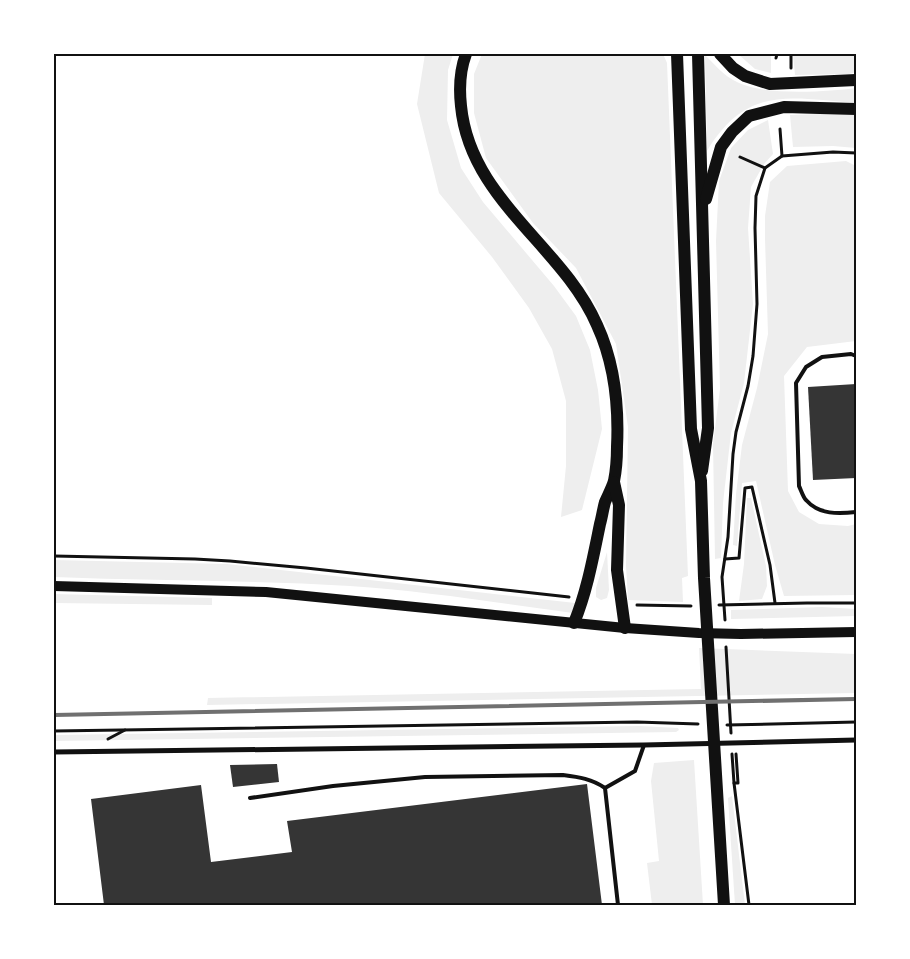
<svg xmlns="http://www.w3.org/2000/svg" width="910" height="959" font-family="'Exo 2',sans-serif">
  <rect width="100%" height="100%" fill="#fff"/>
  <g fill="#eee">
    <path d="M425 54H453L448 70 447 120 461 168 483 202 554 286 576 316 590 350 598 390 602 429 582 510 561 517 566 466V401L552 349 529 308 492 257 439 193 417 104Z"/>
    <path d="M482 54H663L667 63 688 576 682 578 683 602 628 600 626 566 628 427 616 344 576 268 533 223 486 158 474 113V74Z"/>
    <path d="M738 54H771V73L755 69Z"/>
    <path d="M793 54H856V72L849 74 795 75Z"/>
    <path d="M705 55C715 65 724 76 737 82 764 96 826 92 856 88V103C789 98 747 85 707 151Z"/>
    <path d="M848 113 856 115V148L833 146 793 147 790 115Z"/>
    <path d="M768 120 773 154 764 164 751 187 748 228 753 304 744 383 731 433 723 503 721 558 715 559 713 444 720 389 716 241 719 181 731 148 748 130Z"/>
    <path d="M846 161 856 166V341L807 347 784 376 788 491 799 512 819 524 848 526 856 524V595L784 596 775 565 756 481 742 483 737 546 733 545 736 494 742 445 757 388 768 334 765 239V216L770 182 787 166Z"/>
    <path d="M747 498H751L766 566 767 586 762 599 739 601 744 564Z"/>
    <path d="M607 552 609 590 607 598 601 600 596 597V588Z"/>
    <path d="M54 560 227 564 575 603 573 613C499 603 425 591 350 586 251 580 153 581 54 577Z"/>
    <path d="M54 594 212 598V605L54 603Z"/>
    <path d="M822 607 856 609V616L731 619V610Z"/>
    <path d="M699 648 856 654V693L207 705 208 698 701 689Z"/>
    <path d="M640 726 678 728 679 730 676 732 54 741V735Z"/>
    <path d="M694 760 703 905H652L647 863 659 861 651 781 654 763Z"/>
    <path d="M732 796 745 905H735L728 798Z"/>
  </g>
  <g fill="#353535">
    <path d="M856 384V478L813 480 808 387Z"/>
    <path d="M277 764 279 782 233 787 230 765Z"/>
    <path d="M587 784 602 905H104L91 799 201 785 211 862 292 852 287 821Z"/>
  </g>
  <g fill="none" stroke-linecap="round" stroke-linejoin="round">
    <g stroke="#111" stroke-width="3">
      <path d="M791 54V68"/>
      <path d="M776 58 777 54"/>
      <path d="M782 156 833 152 856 153"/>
      <path d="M740 157 765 168"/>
      <path d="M54 556 195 559 230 561 306 568 569 597"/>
      <path d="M725 559 739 558 745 488 752 487 770 565 775 603"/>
      <path d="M637 605 691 606"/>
      <path d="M719 605 807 603H856"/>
      <path d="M725 620 722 577 728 537 733 454 736 432 748 386 753 356 757 304 755 228 756 196 765 168 782 156 780 129"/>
      <path d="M726 647 731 733"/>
      <path d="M727 725 856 722"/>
      <path d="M54 731 637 722 698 724"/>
      <path d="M108 739 125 730"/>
      <path d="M732 754 734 783 749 905"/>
      <path d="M734 783H738L736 754"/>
    </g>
    <g stroke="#111" stroke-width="4">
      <path d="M856 356 851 354 822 357 806 367 796 383 799 486C801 490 803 497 806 500 819 515 839 514 856 512"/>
      <path d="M605 788 635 771 644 745"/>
      <path d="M250 798 333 786 425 777 563 775C579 777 592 779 605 788L618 905"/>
    </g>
    <path stroke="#111" stroke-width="5" d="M54 752 644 745 856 740"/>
    <path stroke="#111" stroke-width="10" d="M54 586 266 592 625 628 699 633 741 634 856 632"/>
    <g stroke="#111" stroke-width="12">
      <path d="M466 54C460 70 459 88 461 106 470 200 562 245 597 325 615 364 619 405 617 447 617 458 616 471 614 481 612 488 608 495 605 502 603 509 602 517 600 524 593 558 587 591 574 623"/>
      <path d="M677 54 691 429 701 481 704 578 724 905"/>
      <path d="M698 54 708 428 702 471"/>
      <path d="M720 54 733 68 745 76 770 84 856 80"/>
      <path d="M706 199 721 147 732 132 749 116 784 107 856 109"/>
      <path d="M614 482 619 505 617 570 625 628"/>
    </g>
    <path stroke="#707070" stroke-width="4" d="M54 715 856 699"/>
  </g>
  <rect width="910" height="959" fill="none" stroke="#ffffff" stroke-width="110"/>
  <rect x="55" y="55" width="800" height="849" fill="none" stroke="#111" stroke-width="2"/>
</svg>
